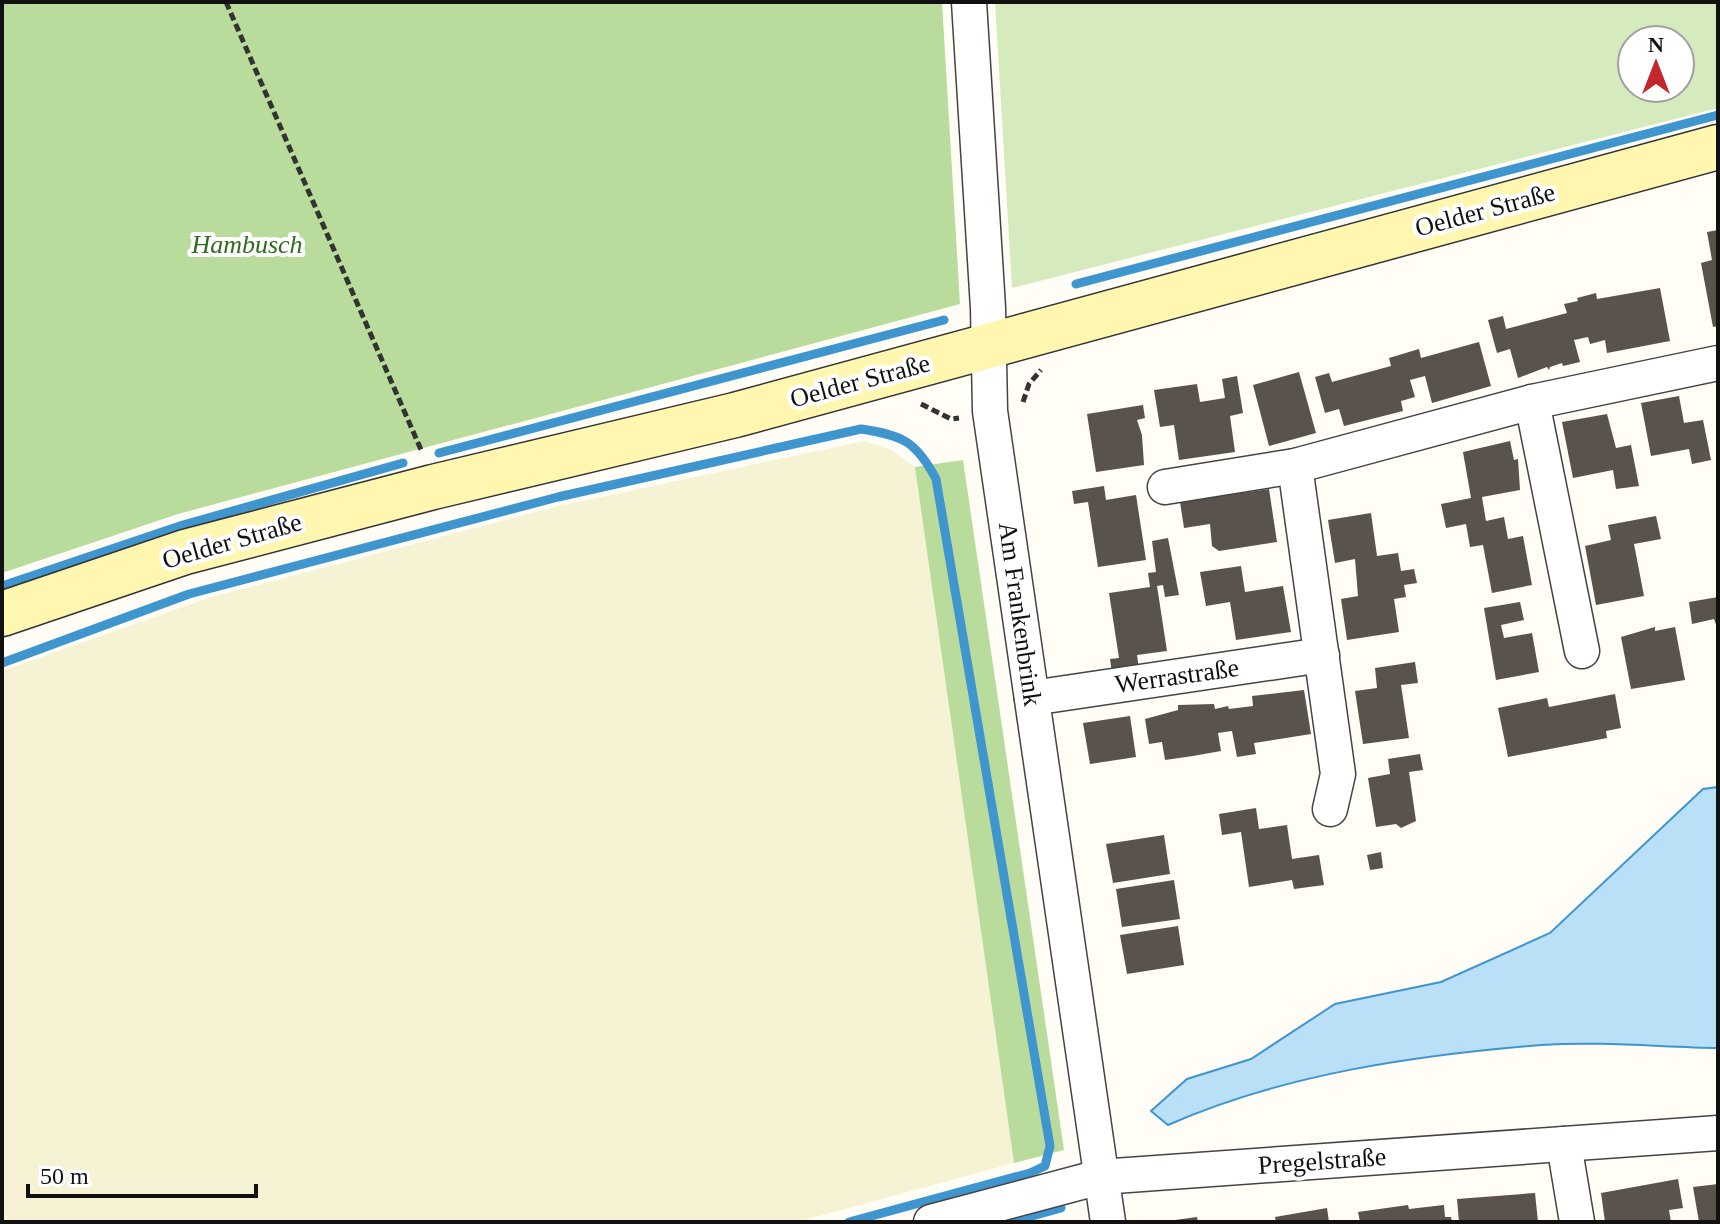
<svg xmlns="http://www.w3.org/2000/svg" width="1720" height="1224" font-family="Georgia,serif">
  <rect width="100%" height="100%" fill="#fffdf5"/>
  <path fill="#f6f3d4" d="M864 441 890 449 915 467 1014 1163 797 1222H2V671L208 598 559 506Z"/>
  <path fill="#d5ebbd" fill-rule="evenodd" d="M995 2H1718V108L1012 288ZM1632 40H1680V88H1632Z"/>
  <g fill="#b9dc9c">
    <path d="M2 2H942L960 304 178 514 2 573Z"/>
    <path d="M963 460 1064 1150 1014 1163 915 467Z"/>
  </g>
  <path fill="#b9e0f7" stroke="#3f96cf" stroke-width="2" d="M1718 787V1048C1660 1047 1599 1041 1541 1045 1417 1055 1283 1074 1168 1125L1151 1111 1187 1079 1251 1059 1335 1004 1441 982 1550 933 1703 789Z"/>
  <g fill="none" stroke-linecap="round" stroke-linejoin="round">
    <g stroke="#3f96cf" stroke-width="9">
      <path d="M1076 284 1718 115"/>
      <path d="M439 453 944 320"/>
      <path d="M2 586 183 525 403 463"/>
      <path d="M2 663 189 594 558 497 861 429C902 435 916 441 936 479L1050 1146 1045 1166 1030 1173 849 1222"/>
      <path d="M1010 1222 1061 1208"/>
    </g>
  </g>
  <g fill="#5a524d">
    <path d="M1718 230V326L1713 327 1701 263 1712 260 1707 232Z"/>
    <path d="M1660 288 1670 341 1607 353 1605 340 1590 344 1588 337 1574 340 1580 362 1563 366 1562 363 1550 367 1549 370 1547 367 1518 378 1510 349 1497 353 1488 320 1503 316 1506 329 1567 313 1564 304 1578 301 1577 298 1596 293 1597 299Z"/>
    <path d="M1479 342 1491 386 1432 403 1425 376 1410 380 1415 397 1401 401 1403 411 1344 426 1339 409 1325 413 1315 377 1329 373 1332 382 1391 366 1389 358 1419 349 1421 358Z"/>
    <path d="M1299 372 1316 433 1269 446 1253 385Z"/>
    <path d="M1237 376 1243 413 1230 416 1235 452 1179 460 1174 425 1160 427 1154 390 1197 384 1200 402 1225 398 1222 379Z"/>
    <path d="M1679 396 1684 423 1703 420 1711 460 1692 464 1689 449 1651 456 1641 403Z"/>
    <path d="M1143 405 1145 418 1137 420 1142 435 1144 465 1096 472 1087 414Z"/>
    <path d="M1607 414 1616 448 1631 445 1639 486 1616 489 1613 470 1573 478 1562 422Z"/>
    <path d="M1510 441 1514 460 1518 459 1520 490 1482 497 1486 521 1504 517 1508 539 1523 536 1532 585 1492 593 1483 545 1470 547 1466 524 1446 528 1441 504 1471 498 1463 452Z"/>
    <path d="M1104 486 1106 500 1136 495 1146 560 1098 567 1088 502 1074 504 1072 491Z"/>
    <path d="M1269 489 1277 542 1219 551 1212 546 1210 524 1184 528 1180 502Z"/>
    <path d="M1371 513 1377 556 1398 553 1401 571 1414 569 1417 583 1404 585 1406 597 1394 599 1399 632 1347 640 1341 599 1358 596 1355 559 1335 563 1328 520Z"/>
    <path d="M1656 516 1661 539 1634 544 1644 596 1596 605 1585 546 1611 540 1608 525Z"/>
    <path d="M1168 538 1179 595 1165 597 1163 585 1157 586 1167 651 1137 655 1139 669 1112 673 1110 659 1119 658 1109 593 1150 587 1148 573 1156 572 1152 541Z"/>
    <path d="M1241 566 1245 592 1283 586 1291 632 1236 640 1230 602 1206 606 1200 572Z"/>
    <path d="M1718 597V630L1714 619 1692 624 1689 602Z"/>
    <path d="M1520 602 1524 620 1501 625 1504 638 1532 633 1539 672 1496 680 1484 608Z"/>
    <path d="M1655 627V631L1675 627 1685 680 1631 689 1621 637Z"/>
    <path d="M1415 662 1418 683 1401 685 1409 738 1363 744 1355 691 1377 688 1375 668Z"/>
    <path d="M1304 690 1311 734 1254 743 1256 754 1237 757 1232 731 1218 733 1221 751 1193 756 1165 760 1162 742 1149 744 1145 719 1178 710V705L1214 704 1215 709 1228 706 1229 709 1253 706 1252 696Z"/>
    <path d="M1615 694 1621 728 1606 731 1607 738 1508 757 1498 708 1547 698 1549 707Z"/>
    <path d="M1130 716 1136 757 1090 764 1083 723Z"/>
    <path d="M1420 754 1423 770 1409 772 1416 821 1401 828 1396 824 1376 827 1368 778 1390 774 1388 759Z"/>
    <path d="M1256 808 1259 829 1287 825 1292 859 1319 855 1324 885 1294 889 1292 880 1249 887 1241 832 1222 835 1219 814Z"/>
    <path d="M1164 835 1170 874 1113 883 1106 844Z"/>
    <path d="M1381 852 1383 868 1370 870 1367 855Z"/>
    <path d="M1174 880 1180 919 1122 927 1116 889Z"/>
    <path d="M1178 926 1184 965 1127 974 1120 935Z"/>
    <path d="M1678 1179 1683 1208 1669 1210 1671 1222H1605L1601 1193Z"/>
    <path d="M1718 1184V1222H1699L1693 1187Z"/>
    <path d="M1535 1193 1538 1222H1459L1457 1199Z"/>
    <path d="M1408 1205 1409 1209 1444 1205 1445 1217H1451L1452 1222H1360L1358 1212Z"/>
    <path d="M1327 1208 1329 1222H1276L1275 1217Z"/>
    <path d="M1197 1217 1198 1222H1176L1175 1220Z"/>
  </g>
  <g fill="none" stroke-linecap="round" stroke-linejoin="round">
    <g stroke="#444" stroke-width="37">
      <g id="street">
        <path d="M969 2 988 308 990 411 1108 1222"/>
        <path d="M1532 402 1582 651"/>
        <path d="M1295 466 1338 774 1330 809"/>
        <path d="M1165 487 1295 466 1532 402 1718 363"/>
        <path d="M1032 698 1322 655"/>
        <path d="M1564 1144 1577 1222"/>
        <path d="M931 1222 1100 1177 1718 1133"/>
      </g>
    </g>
    <g stroke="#333" stroke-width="47">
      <path id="secondary" d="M2 614 185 552 433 487 735 415 1718 147"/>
    </g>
    <g stroke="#333" stroke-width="5" stroke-dasharray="8 4" stroke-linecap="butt">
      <path d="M226 2 422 452"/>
      <path d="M1023 402 1029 384 1041 370"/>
      <path d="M921 404 951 419 959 418"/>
    </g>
    <use href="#street" stroke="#fff" stroke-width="34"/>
    <use href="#secondary" stroke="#fff6b0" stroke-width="44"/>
  </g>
  <g text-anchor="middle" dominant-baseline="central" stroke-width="8" stroke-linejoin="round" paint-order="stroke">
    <g font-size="26" fill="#111" stroke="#fff">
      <text transform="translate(1485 210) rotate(-15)">Oelder Straße</text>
      <text transform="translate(860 381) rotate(-15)">Oelder Straße</text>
      <text transform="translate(232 541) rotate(-16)">Oelder Straße</text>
      <text transform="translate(1020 614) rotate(82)">Am Frankenbrink</text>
      <text transform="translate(1177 676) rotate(-8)">Werrastraße</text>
      <text transform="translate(1322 1161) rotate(-4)">Pregelstraße</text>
    </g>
    <g font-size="26" font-style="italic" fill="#2f6b1f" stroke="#fff">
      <text x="247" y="244">Hambusch</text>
    </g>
  </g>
  <rect width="1720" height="1224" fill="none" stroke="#111111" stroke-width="8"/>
  <g transform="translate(1656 64)"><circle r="38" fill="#ffffff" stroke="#a0a0a0" stroke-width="2"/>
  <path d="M0-6L14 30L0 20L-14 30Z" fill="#c4262e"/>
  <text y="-12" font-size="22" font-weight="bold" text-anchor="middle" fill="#111111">N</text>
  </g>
  <path d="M28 1184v12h228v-12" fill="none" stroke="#111111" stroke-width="4"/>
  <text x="40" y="1184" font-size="24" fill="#111111" stroke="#ffffff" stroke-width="6" paint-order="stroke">50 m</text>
</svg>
